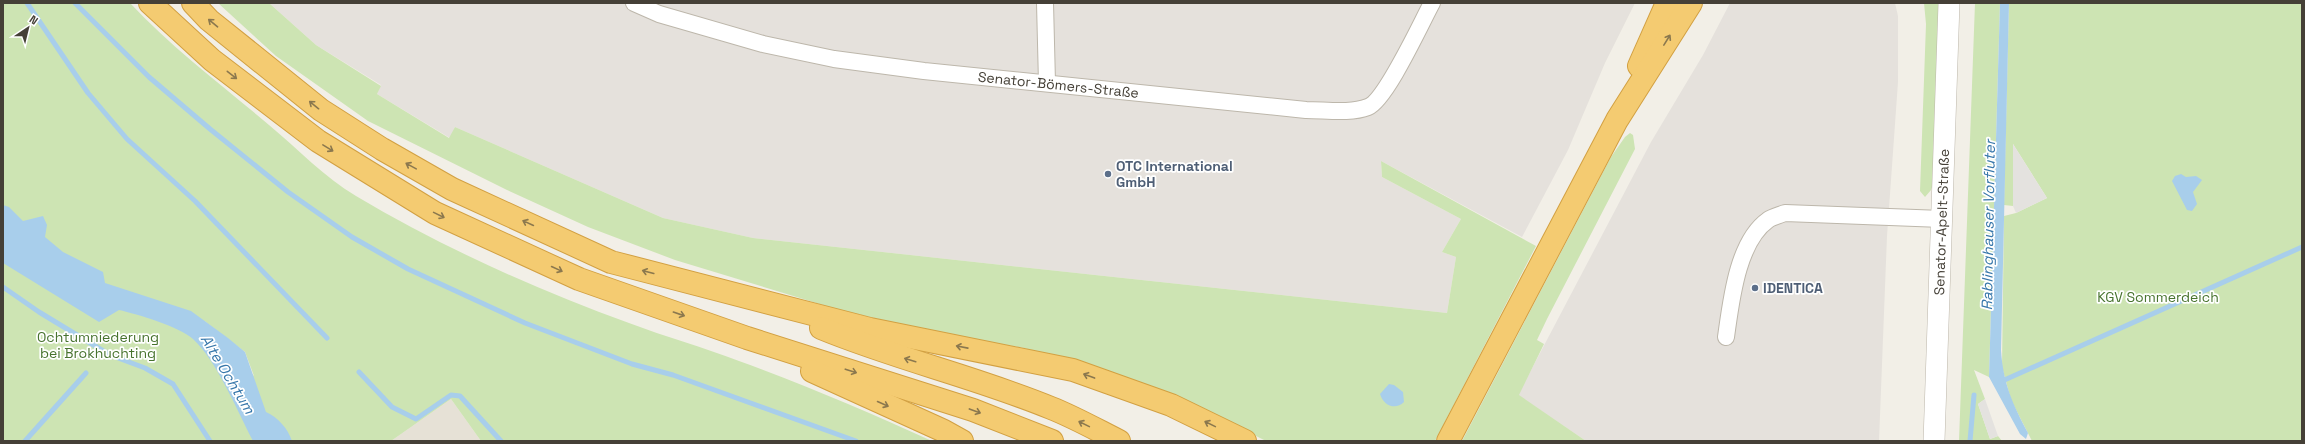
<svg xmlns="http://www.w3.org/2000/svg" width="2305" height="444" font-family="'Space Grotesk',sans-serif">
  <rect width="100%" height="100%" fill="#f2efe7"/>
  <path fill="#e6e1d6" d="M451 399 481 441H391Z"/>
  <g fill="#e5e1dc">
    <path d="M269 3H1635L1605 63 1568 150 1522 237 1381 161 1382 177 1461 219 1442 252 1456 257 1447 313 753 238 663 218 455 127 450 138 377 94 381 85 316 45Z"/>
    <path d="M1730 3H1895L1898 16V82L1887 236 1879 441H1586L1518 395 1651 142 1703 55Z"/>
  </g>
  <g fill="#cde4b3" fill-rule="evenodd">
    <path d="M3 3H130C172 48 222 85 269 125 298 149 324 177 356 196 442 247 535 289 629 323 666 337 703 347 739 361 805 385 868 412 932 441H481L451 399 391 441H3ZM203 320 245 352 254 376Z"/>
    <path d="M218 3H269L316 45 381 86 377 94 449 138 455 127 663 218 753 238 1447 313 1456 257 1442 252 1461 219 1382 177 1381 161 1536 246 1435 441H1266L1192 404 1107 372 1024 348 938 333 836 309 675 260 588 227 507 190 368 121 276 56Z"/>
    <path d="M1924 3H1940L1935 179 1931 190 1925 197 1920 191 1926 24Z"/>
    <path d="M1975 3H2000L1989 377 1974 370 1985 399 1978 404 1990 439 1998 436 2002 441H1959Z"/>
    <path d="M2009 3H2302V441H2032L2011 400 2002 367 2004 216 2016 213 2047 198 2013 144V206L2004 205Z"/>
    <path d="M1630 133 1633 135 1635 149 1547 319 1537 340 1544 344 1519 395 1586 441H1462L1611 157 1625 137Z"/>
  </g>
  <g fill="#e4e2df">
    <path d="M2013 144 2047 198 2016 213 2013 206Z"/>
    <path d="M1985 399 1998 436 1990 439 1978 404Z"/>
  </g>
  <g fill="#a8ceeb">
    <path d="M2000 3H2009L2001 350C2003 383 2013 405 2028 433L2026 439 2020 434 1989 377Z"/>
    <path d="M2181 174 2186 177 2196 176 2202 180 2193 192 2197 204 2192 211 2187 210 2172 181 2175 176Z"/>
    <path d="M3 205 9 207 23 221 43 216 47 225 45 237 63 252 103 272 105 283 191 311 228 338 245 352 266 412C278 417 288 429 292 441H253C237 411 217 361 193 339 180 327 137 314 119 310L99 322 3 263Z"/>
    <path d="M1389 384 1394 385 1403 392 1404 402C1395 411 1383 405 1380 394Z"/>
  </g>
  <g fill="none" stroke-linecap="round" stroke-linejoin="round">
    <g stroke="#a8ceeb" stroke-width="5">
      <path d="M27 3 88 93 127 139 195 201 327 338"/>
      <path d="M75 3 149 77 210 129 288 192 352 237 408 269 525 323 632 364 673 375 856 441"/>
      <path d="M3 287 39 312 110 355 145 368 173 384 210 441"/>
      <path d="M359 372 392 407 416 419 451 395 460 396 501 441"/>
      <path d="M2000 382 2302 247"/>
      <path d="M25 441 86 373"/>
      <path d="M1970 441 1974 395"/>
    </g>
    <g stroke="#bdb7ab" stroke-width="18">
      <g id="minor">
        <path id="s1" d="M634 3 659 14 763 44 834 59 924 71 1306 110C1326 110 1350 114 1368 107 1386 100 1421 23 1432 3"/>
        <path d="M1045 3 1047 83"/>
        <path d="M1726 337C1731 302 1737 242 1768 220 1772 217 1780 215 1785 213L1942 219"/>
      </g>
    </g>
    <g stroke="#bdb7ab" stroke-width="22">
      <g id="tertiary">
        <path id="s2" d="M1934 441 1949 3"/>
      </g>
    </g>
    <g stroke="#d2a042" stroke-width="24">
      <g id="motorway">
        <path d="M150 3 212 60 318 141 435 213 579 279 747 338 973 410 1052 441"/>
        <path d="M193 3 209 20 321 110 382 149 452 189 611 262 870 329 1073 370 1171 405 1245 441"/>
        <path d="M1639 66 1667 3"/>
        <path d="M821 328C896 359 976 377 1051 408 1074 417 1097 430 1119 441"/>
        <path d="M812 371 944 431 962 441"/>
        <path d="M1448 441 1617 120 1691 3"/>
      </g>
    </g>
    <use href="#minor" stroke="#fff" stroke-width="16"/>
    <use href="#tertiary" stroke="#fff" stroke-width="21"/>
    <use href="#motorway" stroke="#f4cb71" stroke-width="22"/>
  </g>
  <defs><path id="oneway-shaft" d="M-6 0H5M1.5-3L5.5 0L1.5 3" fill="none" stroke-width="1.6" stroke-linecap="round" stroke-linejoin="round"/></defs>
  <g stroke="#8b784e">
    <use href="#oneway-shaft" transform="translate(213 23) rotate(-140)"/>
    <use href="#oneway-shaft" transform="translate(1667 40) rotate(-58)"/>
    <use href="#oneway-shaft" transform="translate(232 75) rotate(38)"/>
    <use href="#oneway-shaft" transform="translate(314 105) rotate(-141)"/>
    <use href="#oneway-shaft" transform="translate(328 148) rotate(31)"/>
    <use href="#oneway-shaft" transform="translate(411 166) rotate(-151)"/>
    <use href="#oneway-shaft" transform="translate(439 215) rotate(26)"/>
    <use href="#oneway-shaft" transform="translate(528 223) rotate(-155)"/>
    <use href="#oneway-shaft" transform="translate(557 269) rotate(25)"/>
    <use href="#oneway-shaft" transform="translate(648 272) rotate(-165)"/>
    <use href="#oneway-shaft" transform="translate(679 314) rotate(19)"/>
    <use href="#oneway-shaft" transform="translate(962 347) rotate(-169)"/>
    <use href="#oneway-shaft" transform="translate(910 360) rotate(-163)"/>
    <use href="#oneway-shaft" transform="translate(851 371) rotate(18)"/>
    <use href="#oneway-shaft" transform="translate(1089 376) rotate(-160)"/>
    <use href="#oneway-shaft" transform="translate(883 404) rotate(24)"/>
    <use href="#oneway-shaft" transform="translate(975 411) rotate(20)"/>
    <use href="#oneway-shaft" transform="translate(1084 424) rotate(-154)"/>
    <use href="#oneway-shaft" transform="translate(1210 424) rotate(-154)"/>
  </g>
  <g fill="#5c6f8a" stroke="#fff" stroke-width="1.5">
    <circle cx="1108" cy="174" r="4"/>
    <circle cx="1755" cy="288" r="4"/>
  </g>
  <g text-anchor="middle" dominant-baseline="central" stroke-width="3.5" stroke-linejoin="round" paint-order="stroke">
    <g font-size="14" fill="#454037" stroke="#fff">
      <text stroke="none"><textPath href="#s1" startOffset="434">Senator-Bömers-Straße</textPath></text>
      <text stroke="none"><textPath href="#s2" startOffset="219">Senator-Apelt-Straße</textPath></text>
    </g>
    <g font-size="14" font-weight="bold" fill="#4e5e75" stroke="#fff" text-anchor="start">
      <text x="1116" y="166">OTC International<tspan x="1116" dy="16">GmbH</tspan></text>
      <text x="1763" y="288">IDENTICA</text>
    </g>
    <g font-size="14" fill="#47732e" stroke="#fff">
      <text x="2158" y="297">KGV Sommerdeich</text>
      <text x="98" y="337">Ochtumniederung<tspan x="98" dy="16">bei Brokhuchting</tspan></text>
    </g>
    <g font-size="15" font-style="italic" fill="#3777aa" stroke="#fff">
      <text transform="translate(1988 225) rotate(-89)">Rablinghauser Vorfluter</text>
      <text transform="translate(228 374) rotate(59)">Alte Ochtum</text>
    </g>
  </g>
  <rect width="2305" height="444" fill="none" stroke="#454037" stroke-width="8"/>
  <g transform="translate(28 28) rotate(35)" stroke="#ffffff" stroke-width="3" paint-order="stroke">
  <path d="M0-3L7 15L0 10L-7 15Z" fill="#454037"/>
  <text y="-6" font-size="11" font-weight="bold" text-anchor="middle" fill="#454037">N</text>
  </g>
</svg>
